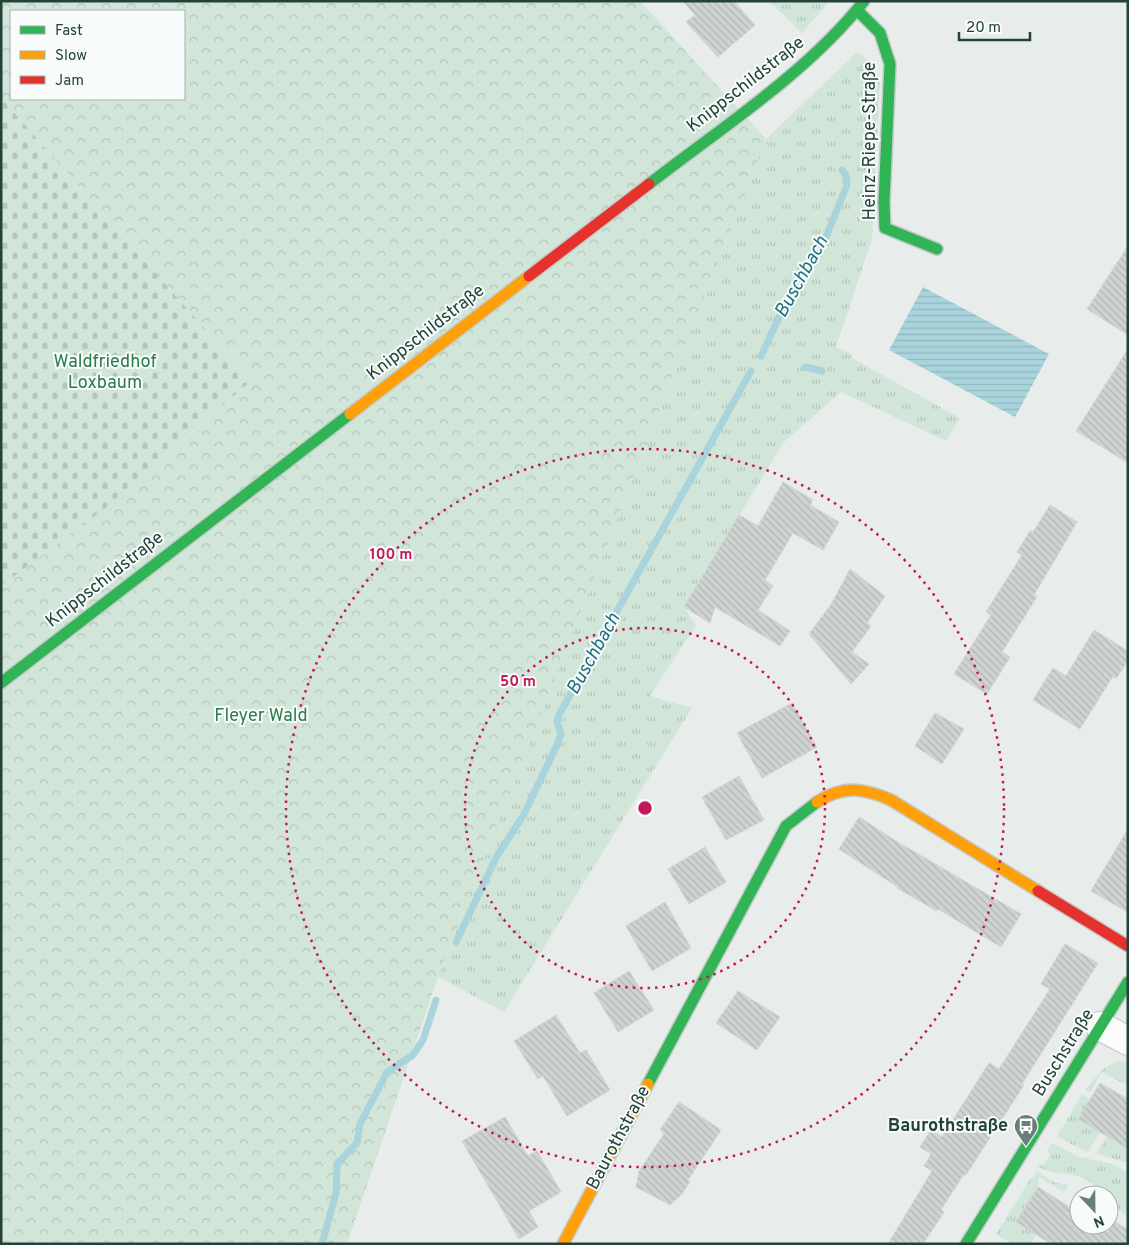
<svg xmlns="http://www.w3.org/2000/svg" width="1129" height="1245" font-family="Overpass,sans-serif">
  <defs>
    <pattern id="grass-tufts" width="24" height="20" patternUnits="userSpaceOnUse" patternTransform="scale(1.25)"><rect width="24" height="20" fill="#d1e6d8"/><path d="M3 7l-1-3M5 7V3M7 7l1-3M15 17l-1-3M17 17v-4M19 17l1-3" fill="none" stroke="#b3c6ba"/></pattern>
    <pattern id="forest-crowns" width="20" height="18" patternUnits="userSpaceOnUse" patternTransform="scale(1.25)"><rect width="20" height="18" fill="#d1e6d8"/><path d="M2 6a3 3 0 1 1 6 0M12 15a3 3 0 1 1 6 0" fill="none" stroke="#b3c6ba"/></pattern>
    <pattern id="cemetery-stones" width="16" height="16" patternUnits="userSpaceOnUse" patternTransform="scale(1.25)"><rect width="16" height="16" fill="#d1e6d8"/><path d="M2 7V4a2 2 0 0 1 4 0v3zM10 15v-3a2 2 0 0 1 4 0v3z" fill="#b3c6ba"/></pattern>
    <pattern id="water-rules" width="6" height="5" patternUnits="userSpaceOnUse" patternTransform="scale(1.25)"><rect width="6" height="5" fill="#a9d4db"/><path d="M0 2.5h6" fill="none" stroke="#91b7bd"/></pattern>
    <pattern id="building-back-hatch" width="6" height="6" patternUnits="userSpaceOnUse" patternTransform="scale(1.25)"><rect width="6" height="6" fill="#cfd4d2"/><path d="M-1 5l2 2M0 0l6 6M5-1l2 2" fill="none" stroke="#b2b7b5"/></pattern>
  </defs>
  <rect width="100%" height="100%" fill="#e8edeb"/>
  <g fill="url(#grass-tufts)">
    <path d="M769 1H830L802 33Z"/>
    <path d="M857 52C870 61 876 68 880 84L872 239 836 347 850 353 854 359 960 418 946 441 841 392 783 443 684 607 696 625 650 696 692 708 504 1012 438 977 766 139Z"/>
    <path d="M1118 1061 1128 1062V1086L1102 1072 1091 1091 1089 1092 1085 1090 1103 1069Z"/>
    <path d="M1082 1094 1090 1100 1100 1132 1088 1152 1057 1137Z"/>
    <path d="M1107 1137 1128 1149V1163L1096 1154Z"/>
    <path d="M1052 1143 1079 1157 1113 1164 1128 1172V1217C1111 1205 1105 1189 1085 1179 1070 1171 1052 1176 1037 1166L1039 1163 1043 1165 1051 1154 1047 1151Z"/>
    <path d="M1036 1171 1056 1183 1069 1185 1064 1192 1039 1177 1038 1187 1016 1222 1036 1235 1031 1244H1012L996 1234 1031 1178 1035 1177Z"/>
  </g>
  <path fill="url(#forest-crowns)" fill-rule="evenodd" d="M1 1H640L766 139 438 977 347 1244H1V586C87 521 171 454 251 381L1 98ZM11 11H184V99H11Z"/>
  <path fill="url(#cemetery-stones)" d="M1 98 251 381 103 510 1 586Z"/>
  <path fill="url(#water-rules)" d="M923 287 1049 354 1015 417 889 350Z"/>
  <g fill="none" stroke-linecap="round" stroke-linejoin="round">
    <g stroke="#a9d4db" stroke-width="7">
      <path d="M761 356 789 296 820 252 847 185 846 175 842 170"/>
      <path d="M805 367 822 371"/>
      <path d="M456 942 497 856 523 816 557 745 561 734 557 722 559 715 751 371"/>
      <path d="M322 1244 336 1193 337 1164 357 1143 360 1124 387 1072 413 1055 423 1040 436 1000"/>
    </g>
  </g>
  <g fill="url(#building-back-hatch)" stroke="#d1d6d4">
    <path d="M683 1H734L755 25 718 57 686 22 695 15Z"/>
    <path d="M1128 246V335L1087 309Z"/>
    <path d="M1128 349V463L1076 431Z"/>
    <path d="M783 482 813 500 810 505 839 522 823 550 793 533 765 580 773 586 758 610 790 631 780 646 715 607 710 623 684 607 739 515 758 526Z"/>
    <path d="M1050 505 1077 522 1034 595 1037 597 1002 652 1010 657 987 694 954 674 991 615 986 612 1022 555 1017 552 1030 531 1033 532Z"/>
    <path d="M850 569 885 596 867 623 871 626 852 652 869 664 851 684 809 634 832 603Z"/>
    <path d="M1094 630 1128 651V660L1116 679 1113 676 1080 729 1033 700 1053 668 1066 676Z"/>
    <path d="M792 703 817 747 762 778 737 733Z"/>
    <path d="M935 713 964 729 942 764 915 746Z"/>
    <path d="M739 776 764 820 726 840 702 797Z"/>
    <path d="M859 817 896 841 1021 914 1001 947 938 909 937 911 897 888 898 887 839 849Z"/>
    <path d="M1128 829V912L1091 891Z"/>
    <path d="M705 847 726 882 689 904 668 869Z"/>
    <path d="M665 902 691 948 652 971 626 926Z"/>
    <path d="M1065 944 1098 963 1022 1084 1024 1085 966 1175 964 1174 941 1210 944 1212 923 1244H888L932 1171 924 1166 931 1154 920 1147 931 1130 942 1137 989 1063 999 1069 1050 989 1041 984Z"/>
    <path d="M629 971 654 1010 618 1032 594 993Z"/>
    <path d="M738 991 780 1017 757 1050 716 1023Z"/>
    <path d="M556 1015 580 1053 586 1050 610 1090 567 1116 543 1076 538 1079 514 1041Z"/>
    <path d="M1100 1083 1128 1099V1149L1078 1119Z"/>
    <path d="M679 1102 721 1130 688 1180 690 1182 682 1194 670 1205 636 1187 639 1171 664 1134 660 1130Z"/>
    <path d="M505 1117 528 1156 537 1151 561 1192 529 1211 538 1227 519 1239 462 1141Z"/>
    <path d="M1038 1187 1079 1213V1225H1098L1109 1232V1218L1128 1230V1244H1051L1016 1222Z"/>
  </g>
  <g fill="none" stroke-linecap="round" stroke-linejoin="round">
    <g stroke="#c5cac8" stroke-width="30">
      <path id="street" d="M1100 1026 1128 1041"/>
    </g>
    <g stroke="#c3cbc8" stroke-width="14">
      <g id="fast">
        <path d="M857 10 880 33 890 64 884 202 885 228 937 249"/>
        <path d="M649 184C721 128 807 73 864 1"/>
        <path d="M1 683 350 414"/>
        <path d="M648 1084 786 826 817 802"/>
        <path d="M966 1244 1128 982"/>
      </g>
    </g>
    <g stroke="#c3cbc8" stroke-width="14">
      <g id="slow">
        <path d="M350 414 529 276"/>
        <path d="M817 802C844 785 864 788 891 800L1038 891"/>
        <path d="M563 1244 648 1084"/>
      </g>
    </g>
    <g stroke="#c3cbc8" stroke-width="14">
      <g id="jam">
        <path d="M529 276 649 184"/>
        <path d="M1038 891 1128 946"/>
      </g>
    </g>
    <use href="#street" stroke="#fcfcfc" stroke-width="28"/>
    <use href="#fast" stroke="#30b455" stroke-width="11"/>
    <use href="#slow" stroke="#ff9f0a" stroke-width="11"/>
    <use href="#jam" stroke="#e5322d" stroke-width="11"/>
  </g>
  <g fill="none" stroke="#c2185b" stroke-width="2.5" stroke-dasharray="2.5 5">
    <circle cx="645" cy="808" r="180"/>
    <circle cx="645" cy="808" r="359"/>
  </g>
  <defs>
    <g id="bus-pin" transform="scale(1.25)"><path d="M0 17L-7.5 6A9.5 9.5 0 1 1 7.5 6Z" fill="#697e78" stroke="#f7fbf9"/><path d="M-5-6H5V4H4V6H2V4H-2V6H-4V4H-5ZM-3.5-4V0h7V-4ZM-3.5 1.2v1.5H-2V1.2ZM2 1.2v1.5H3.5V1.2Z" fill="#fff"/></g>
  </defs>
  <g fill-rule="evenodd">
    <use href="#bus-pin" x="1026" y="1126"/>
  </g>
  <g text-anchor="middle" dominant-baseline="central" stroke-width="4" stroke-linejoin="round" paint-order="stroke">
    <g font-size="18" fill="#24423a" stroke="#f7fbf9">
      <text transform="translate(746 85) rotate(-38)">Knippschildstraße</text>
      <text transform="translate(870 141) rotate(-90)">Heinz-Riepe-Straße</text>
      <text transform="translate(426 333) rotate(-38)">Knippschildstraße</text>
      <text transform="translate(105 580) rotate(-38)">Knippschildstraße</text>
      <text transform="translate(1064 1053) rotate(-58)">Buschstraße</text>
      <text transform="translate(619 1138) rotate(-62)">Baurothstraße</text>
    </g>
    <g font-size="18" fill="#2d7a4b" stroke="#f7fbf9">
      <text x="105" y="362">Waldfriedhof<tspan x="105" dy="21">Loxbaum</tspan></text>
      <text x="261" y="716">Fleyer Wald</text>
    </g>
    <g font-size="18" font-weight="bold" fill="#24423a" stroke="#f7fbf9" text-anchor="end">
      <text x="1008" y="1126">Baurothstraße</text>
    </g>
    <g font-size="19" font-style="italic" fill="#1c6f80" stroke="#f7fbf9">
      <text transform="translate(802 277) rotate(-61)">Buschbach</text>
      <text transform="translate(594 654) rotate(-61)">Buschbach</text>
    </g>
  </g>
  <circle cx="645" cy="808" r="8" fill="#c2185b" stroke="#f7fbf9" stroke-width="2.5"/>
  <g font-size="15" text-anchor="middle" font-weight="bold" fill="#c2185b" stroke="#f7fbf9" stroke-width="4" stroke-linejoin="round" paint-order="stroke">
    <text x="391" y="559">100 m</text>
    <text x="518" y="686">50 m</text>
  </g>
  <rect width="1129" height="1245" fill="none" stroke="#24423a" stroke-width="5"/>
  <rect x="10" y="10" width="175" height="90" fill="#f7fbf9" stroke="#a3b1ad"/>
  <rect x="20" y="26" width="25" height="8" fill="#30b455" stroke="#a3b1ad"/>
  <text x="55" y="35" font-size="15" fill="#24423a">Fast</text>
  <rect x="20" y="51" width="25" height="8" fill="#ff9f0a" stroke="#a3b1ad"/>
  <text x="55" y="60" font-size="15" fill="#24423a">Slow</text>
  <rect x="20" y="76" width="25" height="8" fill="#e5322d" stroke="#a3b1ad"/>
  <text x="55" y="85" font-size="15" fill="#24423a">Jam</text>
  <g transform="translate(1094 1210) rotate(158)"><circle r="24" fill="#f7fbf9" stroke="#a3b1ad"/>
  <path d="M0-4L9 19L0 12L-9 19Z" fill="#697e78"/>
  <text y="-8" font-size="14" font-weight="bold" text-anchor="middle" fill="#24423a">N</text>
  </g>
  <path d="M959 32v8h71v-8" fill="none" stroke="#24423a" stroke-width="2.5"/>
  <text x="966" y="32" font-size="15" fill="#24423a" stroke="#f7fbf9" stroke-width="4" paint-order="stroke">20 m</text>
</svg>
